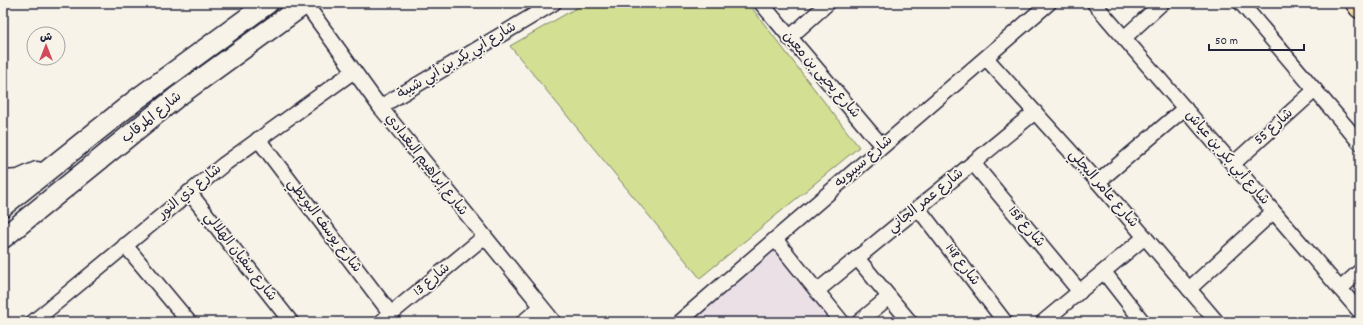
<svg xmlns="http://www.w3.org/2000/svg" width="1363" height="325" font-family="Dekko,'Playpen Sans Arabic',sans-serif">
  <rect width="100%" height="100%" fill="#f7f3e8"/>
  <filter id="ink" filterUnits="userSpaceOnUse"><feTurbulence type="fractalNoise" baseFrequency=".025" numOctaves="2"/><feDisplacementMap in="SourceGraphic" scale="8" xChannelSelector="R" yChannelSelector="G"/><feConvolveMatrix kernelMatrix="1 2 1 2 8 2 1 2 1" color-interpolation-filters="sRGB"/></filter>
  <g filter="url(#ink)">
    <path fill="#eae0e6" d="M776 246 835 322H688Z"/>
    <path fill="#d3df92" stroke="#7a8066" d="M585 3H748L859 147 700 278 510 46Z"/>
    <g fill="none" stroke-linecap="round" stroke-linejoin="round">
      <g stroke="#22223b" stroke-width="17">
        <g id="street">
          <path d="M305 3 380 107 554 322"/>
          <path d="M761 3 882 146"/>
          <path d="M1094 3 1360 312"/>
          <path d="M1241 3 1360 143"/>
          <path d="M789 38 828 3"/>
          <path d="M1124 38 1162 3"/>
          <path d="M986 58 1098 182 1217 322"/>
          <path d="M380 107 554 3"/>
          <path d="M258 139 391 314"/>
          <path d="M973 163 1080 292"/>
          <path d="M1233 164 1315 90"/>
          <path d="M1098 182 1185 108"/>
          <path d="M189 192 291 322"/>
          <path d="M918 208 1005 322"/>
          <path d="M775 239 842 322"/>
          <path d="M125 245 189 322"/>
          <path d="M857 258 910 322"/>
          <path d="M1104 272 1143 322"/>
          <path d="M1189 289 1273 212"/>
          <path d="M1340 289 1360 271"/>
          <path d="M817 291 1035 112"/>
          <path d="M33 322 223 165 354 71"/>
          <path d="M381 322 484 237"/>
          <path d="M523 322 541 307"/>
          <path d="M679 322 1049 3"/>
          <path d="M859 322 889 297"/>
          <path d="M1043 322 1145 237"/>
        </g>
      </g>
      <g stroke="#22223b" stroke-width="23">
        <g id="secondary">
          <path d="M3 181 19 180 37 172"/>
          <path d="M3 206 137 99 268 3"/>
          <path d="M3 238 178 96 306 3"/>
        </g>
      </g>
      <g stroke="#22223b" stroke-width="25">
        <path id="primary" d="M1357 3 1360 7"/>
      </g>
      <use href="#street" stroke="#f7f3e8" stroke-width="14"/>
      <use href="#secondary" stroke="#f7f3e8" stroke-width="20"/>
      <use href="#primary" stroke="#faddab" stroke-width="22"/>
    </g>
  </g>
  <g text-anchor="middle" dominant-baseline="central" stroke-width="3.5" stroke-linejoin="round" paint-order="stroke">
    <g font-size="14" fill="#22223b" stroke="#f7f3e8">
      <text transform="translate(457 61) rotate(-31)">شارع أبي بكر بن أبي شيبة</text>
      <text transform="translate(821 75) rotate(49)">شارع يحيى بن معين</text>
      <text transform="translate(152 118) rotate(-39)">شارع المرقاب</text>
      <text transform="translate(1274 127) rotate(-42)">شارع 55</text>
      <text transform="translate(1227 158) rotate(49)">شارع أبي بكر بن عياش</text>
      <text transform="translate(864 162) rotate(-41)">شارع سيبويه</text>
      <text transform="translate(426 165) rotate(52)">شارع إبراهيم البغدادي</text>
      <text transform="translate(1103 189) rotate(49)">شارع عامر البجلي</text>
      <text transform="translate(190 192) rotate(-39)">شارع ذي النور</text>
      <text transform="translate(926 201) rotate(-39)">شارع عمر الجاني</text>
      <text transform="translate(324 226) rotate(53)">شارع يوسف البويطي</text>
      <text transform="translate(1026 227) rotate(50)">شارع 158</text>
      <text transform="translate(240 257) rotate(52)">شارع سفيان الهلالي</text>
      <text transform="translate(962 265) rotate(53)">شارع 148</text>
      <text transform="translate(432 280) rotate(-40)">شارع 13</text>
    </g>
  </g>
  <rect width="1363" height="325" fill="none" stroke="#f7f3e8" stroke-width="16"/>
  <rect x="8" y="8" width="1347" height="309" fill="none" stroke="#22223b" stroke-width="1.5" filter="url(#ink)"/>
  <g transform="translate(46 46)"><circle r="19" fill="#f7f3e8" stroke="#a29fa3"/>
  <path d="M0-3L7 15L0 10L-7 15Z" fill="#d1495b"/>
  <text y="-6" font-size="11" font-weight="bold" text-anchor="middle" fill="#22223b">ش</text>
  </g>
  <path d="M1209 44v6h95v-6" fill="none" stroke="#22223b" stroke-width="2"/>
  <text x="1215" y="44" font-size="12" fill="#22223b" stroke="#f7f3e8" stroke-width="3" paint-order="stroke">50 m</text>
</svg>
